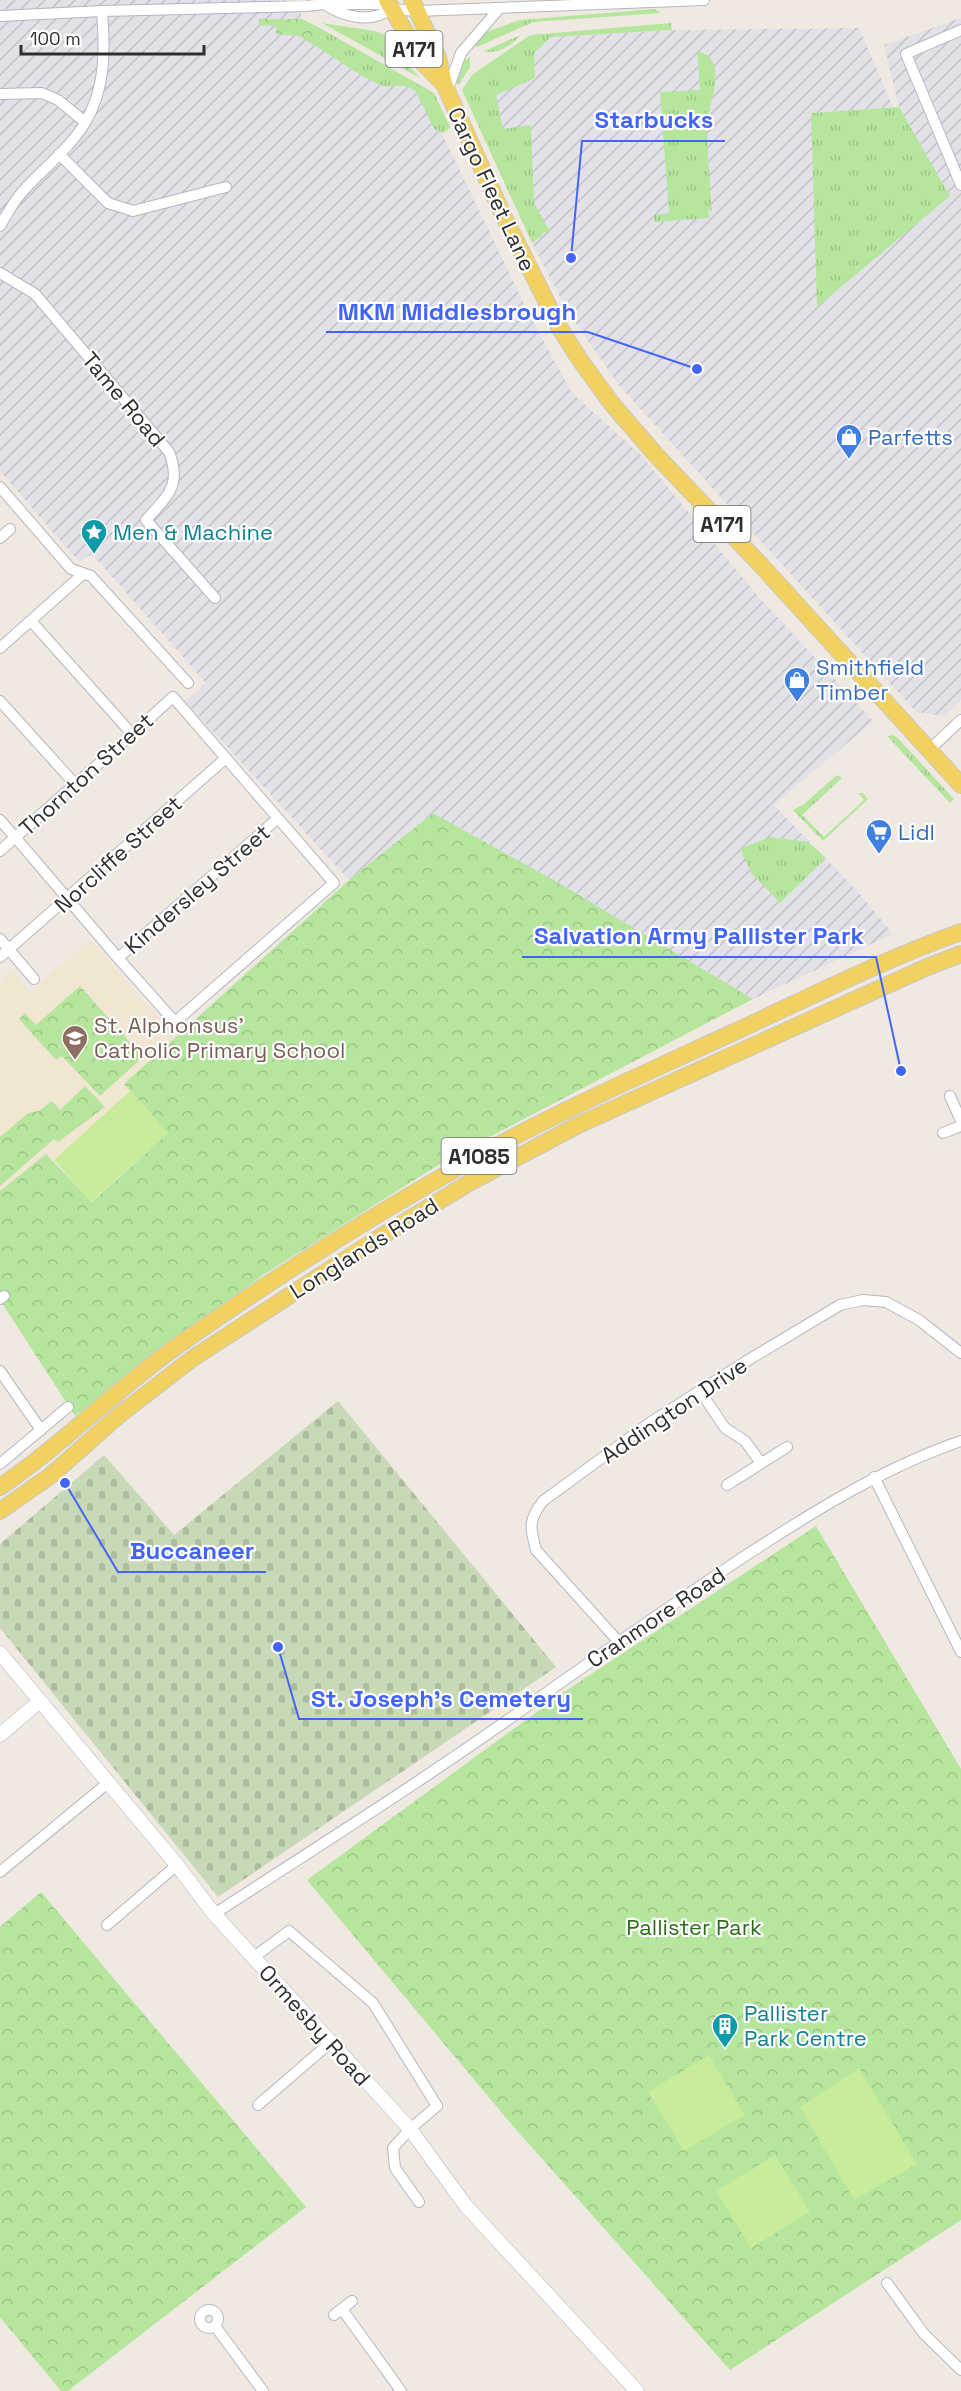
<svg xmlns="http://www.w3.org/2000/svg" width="961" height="2391" font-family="'Space Grotesk',sans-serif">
  <defs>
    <pattern id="industrial-furrows" width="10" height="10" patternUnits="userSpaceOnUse" patternTransform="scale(1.5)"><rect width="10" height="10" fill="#e3e1e8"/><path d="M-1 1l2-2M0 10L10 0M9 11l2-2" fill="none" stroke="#c3c1c7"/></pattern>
    <pattern id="grass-tufts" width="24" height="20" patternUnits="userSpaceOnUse" patternTransform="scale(1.5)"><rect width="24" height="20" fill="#b6e59e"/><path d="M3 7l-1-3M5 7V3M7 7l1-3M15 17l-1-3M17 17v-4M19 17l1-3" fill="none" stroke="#9dc588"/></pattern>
    <pattern id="forest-crowns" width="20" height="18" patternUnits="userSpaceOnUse" patternTransform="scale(1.5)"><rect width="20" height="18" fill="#b6e59e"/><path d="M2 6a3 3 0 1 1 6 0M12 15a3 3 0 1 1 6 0" fill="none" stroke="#9dc588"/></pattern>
    <pattern id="cemetery-stones" width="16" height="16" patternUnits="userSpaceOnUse" patternTransform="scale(1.5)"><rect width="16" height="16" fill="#c8d9b8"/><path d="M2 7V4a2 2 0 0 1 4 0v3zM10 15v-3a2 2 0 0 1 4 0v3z" fill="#acbb9e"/></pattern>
  </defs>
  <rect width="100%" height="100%" fill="#efe9e1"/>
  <g fill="url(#industrial-furrows)">
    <path d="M0 0H297L303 23 422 92 530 316 572 393 640 454 758 596 873 721 774 805 857 891 893 934 753 999 557 882 433 813 349 880 185 701 206 683 92 554 79 562 0 471Z"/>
    <path d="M961 18V700L944 716 916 712 618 384 568 312 532 243 543 235 481 102 551 37 672 30 859 28 893 107 811 113 950 196 899 107 884 45Z"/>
  </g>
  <path fill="#f0e6d1" d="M91 940 176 1038 124 1084 168 1133 54 1160 46 1154 0 1191V982L12 971 30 992Z"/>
  <g fill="url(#grass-tufts)">
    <path d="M655 9 661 13 533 22 477 47 473 44 486 32 520 20Z"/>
    <path d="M322 23 375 31 385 35 391 39 404 61 420 78Z"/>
    <path d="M671 23 672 30 551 37 534 53 535 78 496 95 503 129 531 125 534 203 550 231 542 233 543 235 532 243 462 90 472 75 530 35Z"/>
    <path d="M318 27 434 93 450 127 449 129 443 133 434 129 416 92C402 80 394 90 381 85 357 75 334 57 312 44Z"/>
    <path d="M521 35C512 45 498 55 484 51Z"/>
    <path d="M697 50 710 57C724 81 707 103 707 129 708 157 710 184 712 212L708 209 709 218 654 222V215L669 213 660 92 700 90Z"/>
    <path d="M470 57V67L458 86 457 79 462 62Z"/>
    <path d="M899 107 950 196 817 307 811 113Z"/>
    <path d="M892 735 897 737 954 799 950 803 887 736Z"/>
    <path d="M837 775 842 778 802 815 824 837 864 800 858 793H863L868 799 823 841 793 810 804 804Z"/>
    <path d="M770 837 808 842 826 858 780 903 752 874 740 849Z"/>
  </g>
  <g fill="url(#forest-crowns)">
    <path d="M259 19H302L318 27 312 44 299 36 276 34V26L259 25Z"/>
    <path d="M433 813 557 882 753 999 451 1157 263 1275 75 1416 0 1300V1191L46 1154 92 1202 168 1133 124 1084 349 880Z"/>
    <path d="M80 986 143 1057 100 1096 62 1056 56 1060 19 1019 25 1013 36 1025Z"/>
    <path d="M85 1086 105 1107 58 1142 54 1139 0 1186V1137L28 1113 39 1111 52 1101 60 1110Z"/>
    <path d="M816 1526 961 1769V2220L730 2370 512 2125 307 1880 564 1692Z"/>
    <path d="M41 1892 306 2207 68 2391H61L0 2317V1927Z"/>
  </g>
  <path fill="url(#cemetery-stones)" d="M338 1401 556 1667 218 1897 0 1628V1544L104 1455 174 1535Z"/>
  <g fill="#c9ec9a">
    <path d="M130 1091 168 1133 91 1202 54 1160Z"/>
    <path d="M709 2055 745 2115 684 2151 648 2092Z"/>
    <path d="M859 2068 917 2164 854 2200 800 2107Z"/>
    <path d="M775 2155 810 2212 751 2248 716 2191Z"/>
  </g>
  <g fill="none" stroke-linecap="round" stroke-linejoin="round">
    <g stroke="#b4b7c1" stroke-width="12">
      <g id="minor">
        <path d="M324 4C344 17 371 24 390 9"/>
        <path d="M0 16 102 11 307 6 324 4H381L390 9 418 11 704 0"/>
        <path d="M961 30 906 54 961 185"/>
        <path d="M447 92 461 53 498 10"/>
        <path d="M0 94 42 93 58 100 85 122"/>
        <path d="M59 154 108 203 133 211 226 187"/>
        <path d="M0 226C7 214 14 201 23 191 43 169 69 149 85 123 106 88 105 49 102 11"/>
        <path d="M0 273 35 294 169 452C182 486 168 495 146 520L215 598"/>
        <path d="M0 487 71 569 91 576 188 683"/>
        <path d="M0 538 10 529"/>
        <path d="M31 621 132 734"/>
        <path d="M0 648 83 574"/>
        <path d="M0 701 75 784"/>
        <path d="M929 750 961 720"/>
        <path d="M0 820 15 837 118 958 175 1022 334 883 173 697 132 734 128 738C85 776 42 813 0 851"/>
        <path d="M0 939 34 979"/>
        <path d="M0 957 226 758"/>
        <path d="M118 958 277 819"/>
        <path d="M950 1096 961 1121"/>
        <path d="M943 1133 961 1126"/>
        <path d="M0 1299 4 1296"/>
        <path d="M0 1371 41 1430"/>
        <path d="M700 1391 725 1428 745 1441 761 1463"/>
        <path d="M0 1464 68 1407"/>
        <path d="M874 1477 961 1652"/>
        <path d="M727 1485 787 1447"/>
        <path d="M618 1641 536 1550C530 1528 528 1520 543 1501L651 1422 745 1362 840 1305 863 1300 886 1302 919 1320 961 1353"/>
        <path d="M0 1872 109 1782"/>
        <path d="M214 1914C325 1842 436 1772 543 1695 610 1648 677 1601 745 1556 814 1511 883 1468 961 1441"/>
        <path d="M107 1925 177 1865"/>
        <path d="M254 1957 289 1931 373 2003 437 2106 410 2129 393 2148 395 2168 419 2202"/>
        <path d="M258 2105 331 2042"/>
        <path d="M887 2283 924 2334 961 2370"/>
        <path d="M342 2309 401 2391"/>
        <circle cx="209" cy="2319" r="9"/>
        <path d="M334 2315 352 2301"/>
        <path d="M215 2326 263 2391"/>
      </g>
    </g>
    <g stroke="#b4b7c1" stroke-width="15">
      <g id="tertiary">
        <path d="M0 1653 177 1865 214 1914 410 2129 466 2206 637 2391"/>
        <path d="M0 1735 40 1701"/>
      </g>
    </g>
    <g stroke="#c9c9c9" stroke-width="18">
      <g id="primary">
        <path d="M387 0 423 63 443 83"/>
        <path d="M412 0 438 57 444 84 503 215 559 327 580 360 612 404 656 455 759 563 961 785"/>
        <path d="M0 1487C65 1443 120 1385 184 1341 273 1279 365 1220 459 1167 546 1117 639 1076 730 1034 806 999 882 960 961 932"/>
        <path d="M0 1511 50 1476 118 1416 193 1358 374 1241 467 1184 578 1125 925 968 961 954"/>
      </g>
    </g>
    <use href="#minor" stroke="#fff" stroke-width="10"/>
    <use href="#tertiary" stroke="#fff" stroke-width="14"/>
    <use href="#primary" stroke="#f2d163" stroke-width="16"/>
  </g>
  <defs>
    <g id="shop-pin" transform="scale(1.35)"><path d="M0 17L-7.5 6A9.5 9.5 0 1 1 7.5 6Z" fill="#3f7fe0" stroke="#fff"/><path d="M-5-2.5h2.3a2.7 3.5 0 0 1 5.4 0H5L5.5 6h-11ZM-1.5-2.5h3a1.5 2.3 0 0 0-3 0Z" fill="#fff"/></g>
    <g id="sight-pin" transform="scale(1.35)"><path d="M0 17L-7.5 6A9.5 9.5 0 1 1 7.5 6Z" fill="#0f9aa8" stroke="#fff"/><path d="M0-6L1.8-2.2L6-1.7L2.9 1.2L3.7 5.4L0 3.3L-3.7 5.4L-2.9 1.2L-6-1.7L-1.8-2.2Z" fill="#fff"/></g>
    <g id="supermarket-pin" transform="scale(1.35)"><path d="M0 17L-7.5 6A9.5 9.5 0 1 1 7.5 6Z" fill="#3f7fe0" stroke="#fff"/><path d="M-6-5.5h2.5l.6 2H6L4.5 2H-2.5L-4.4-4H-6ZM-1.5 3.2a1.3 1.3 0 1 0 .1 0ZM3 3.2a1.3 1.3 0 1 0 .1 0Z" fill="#fff"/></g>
    <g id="school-pin" transform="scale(1.35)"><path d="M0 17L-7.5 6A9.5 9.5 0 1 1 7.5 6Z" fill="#8d6e63" stroke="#fff"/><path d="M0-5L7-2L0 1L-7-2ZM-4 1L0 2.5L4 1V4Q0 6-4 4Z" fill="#fff"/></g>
    <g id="building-pin" transform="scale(1.35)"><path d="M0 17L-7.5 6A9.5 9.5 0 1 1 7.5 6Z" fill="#0f9aa8" stroke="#fff"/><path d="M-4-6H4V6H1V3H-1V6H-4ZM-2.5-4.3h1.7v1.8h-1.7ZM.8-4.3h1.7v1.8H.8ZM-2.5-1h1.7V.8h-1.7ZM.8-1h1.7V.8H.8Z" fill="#fff"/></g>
  </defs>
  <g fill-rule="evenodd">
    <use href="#shop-pin" x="849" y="437"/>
    <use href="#sight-pin" x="94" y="532"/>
    <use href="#shop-pin" x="797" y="680"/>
    <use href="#supermarket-pin" x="879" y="832"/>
    <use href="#school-pin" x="75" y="1038"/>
    <use href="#building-pin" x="725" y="2026"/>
  </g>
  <g text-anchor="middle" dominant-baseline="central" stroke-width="4.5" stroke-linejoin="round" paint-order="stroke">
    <g fill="#fff" stroke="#6d6d6d" stroke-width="1.5">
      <rect x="385.5" y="31" width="57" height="36" rx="4.5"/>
      <rect x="693.5" y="506" width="57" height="36" rx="4.5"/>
      <rect x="441.5" y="1138" width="75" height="36" rx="4.5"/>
    </g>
    <g font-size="21" font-weight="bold" fill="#2e2e2e">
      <text x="414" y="49">A171</text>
      <text x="722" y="524">A171</text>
      <text x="479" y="1156">A1085</text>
    </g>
    <g font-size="22" fill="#2e2e2e" stroke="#fff">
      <text transform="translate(492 189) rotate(65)">Cargo Fleet Lane</text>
      <text transform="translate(124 399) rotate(50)">Tame Road</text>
      <text transform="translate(86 774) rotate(-42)">Thornton Street</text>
      <text transform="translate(118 854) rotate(-42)">Norcliffe Street</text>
      <text transform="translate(197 889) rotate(-41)">Kindersley Street</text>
      <text transform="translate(364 1248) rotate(-32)">Longlands Road</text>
      <text transform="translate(674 1410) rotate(-34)">Addington Drive</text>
      <text transform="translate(656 1617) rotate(-34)">Cranmore Road</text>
      <text transform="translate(315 2025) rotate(48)">Ormesby Road</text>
    </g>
    <g font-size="22" fill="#366cbe" stroke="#fff" text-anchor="start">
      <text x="868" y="437">Parfetts</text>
      <text x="816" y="667">Smithfield<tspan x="816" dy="25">Timber</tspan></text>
      <text x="898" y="832">Lidl</text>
    </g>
    <g font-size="22" fill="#0d838f" stroke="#fff" text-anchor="start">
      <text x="113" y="532">Men &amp; Machine</text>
      <text x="744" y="2013">Pallister<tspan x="744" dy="25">Park Centre</tspan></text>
    </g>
    <g font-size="22" fill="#785e54" stroke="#fff" text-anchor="start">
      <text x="94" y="1025">St. Alphonsus'<tspan x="94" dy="25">Catholic Primary School</tspan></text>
    </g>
    <g font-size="22" fill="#2c6e1b" stroke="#fff">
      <text x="694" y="1927">Pallister Park</text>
    </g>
  </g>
  <path fill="none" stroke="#4264fb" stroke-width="2" d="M571 258L582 141H725M697 369L588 332H326M901 1071L876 957H522M65 1483L118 1572H266M278 1647L299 1719H583"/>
  <g fill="#4264fb" stroke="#fff" stroke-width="2">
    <circle cx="571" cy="258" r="6"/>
    <circle cx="697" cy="369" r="6"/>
    <circle cx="901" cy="1071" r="6"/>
    <circle cx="65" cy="1483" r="6"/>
    <circle cx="278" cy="1647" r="6"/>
  </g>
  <g font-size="24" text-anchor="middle" font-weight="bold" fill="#4264fb" stroke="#fff" stroke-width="4.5" stroke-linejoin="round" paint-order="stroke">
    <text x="654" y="128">Starbucks</text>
    <text x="457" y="320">MKM Middlesbrough</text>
    <text x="699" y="944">Salvation Army Pallister Park</text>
    <text x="192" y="1559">Buccaneer</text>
    <text x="441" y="1707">St. Joseph's Cemetery</text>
  </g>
  <path d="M21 45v9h183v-9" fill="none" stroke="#2e2e2e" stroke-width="3"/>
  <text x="30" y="45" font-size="18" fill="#2e2e2e" stroke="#ffffff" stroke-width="4.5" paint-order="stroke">100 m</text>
</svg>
